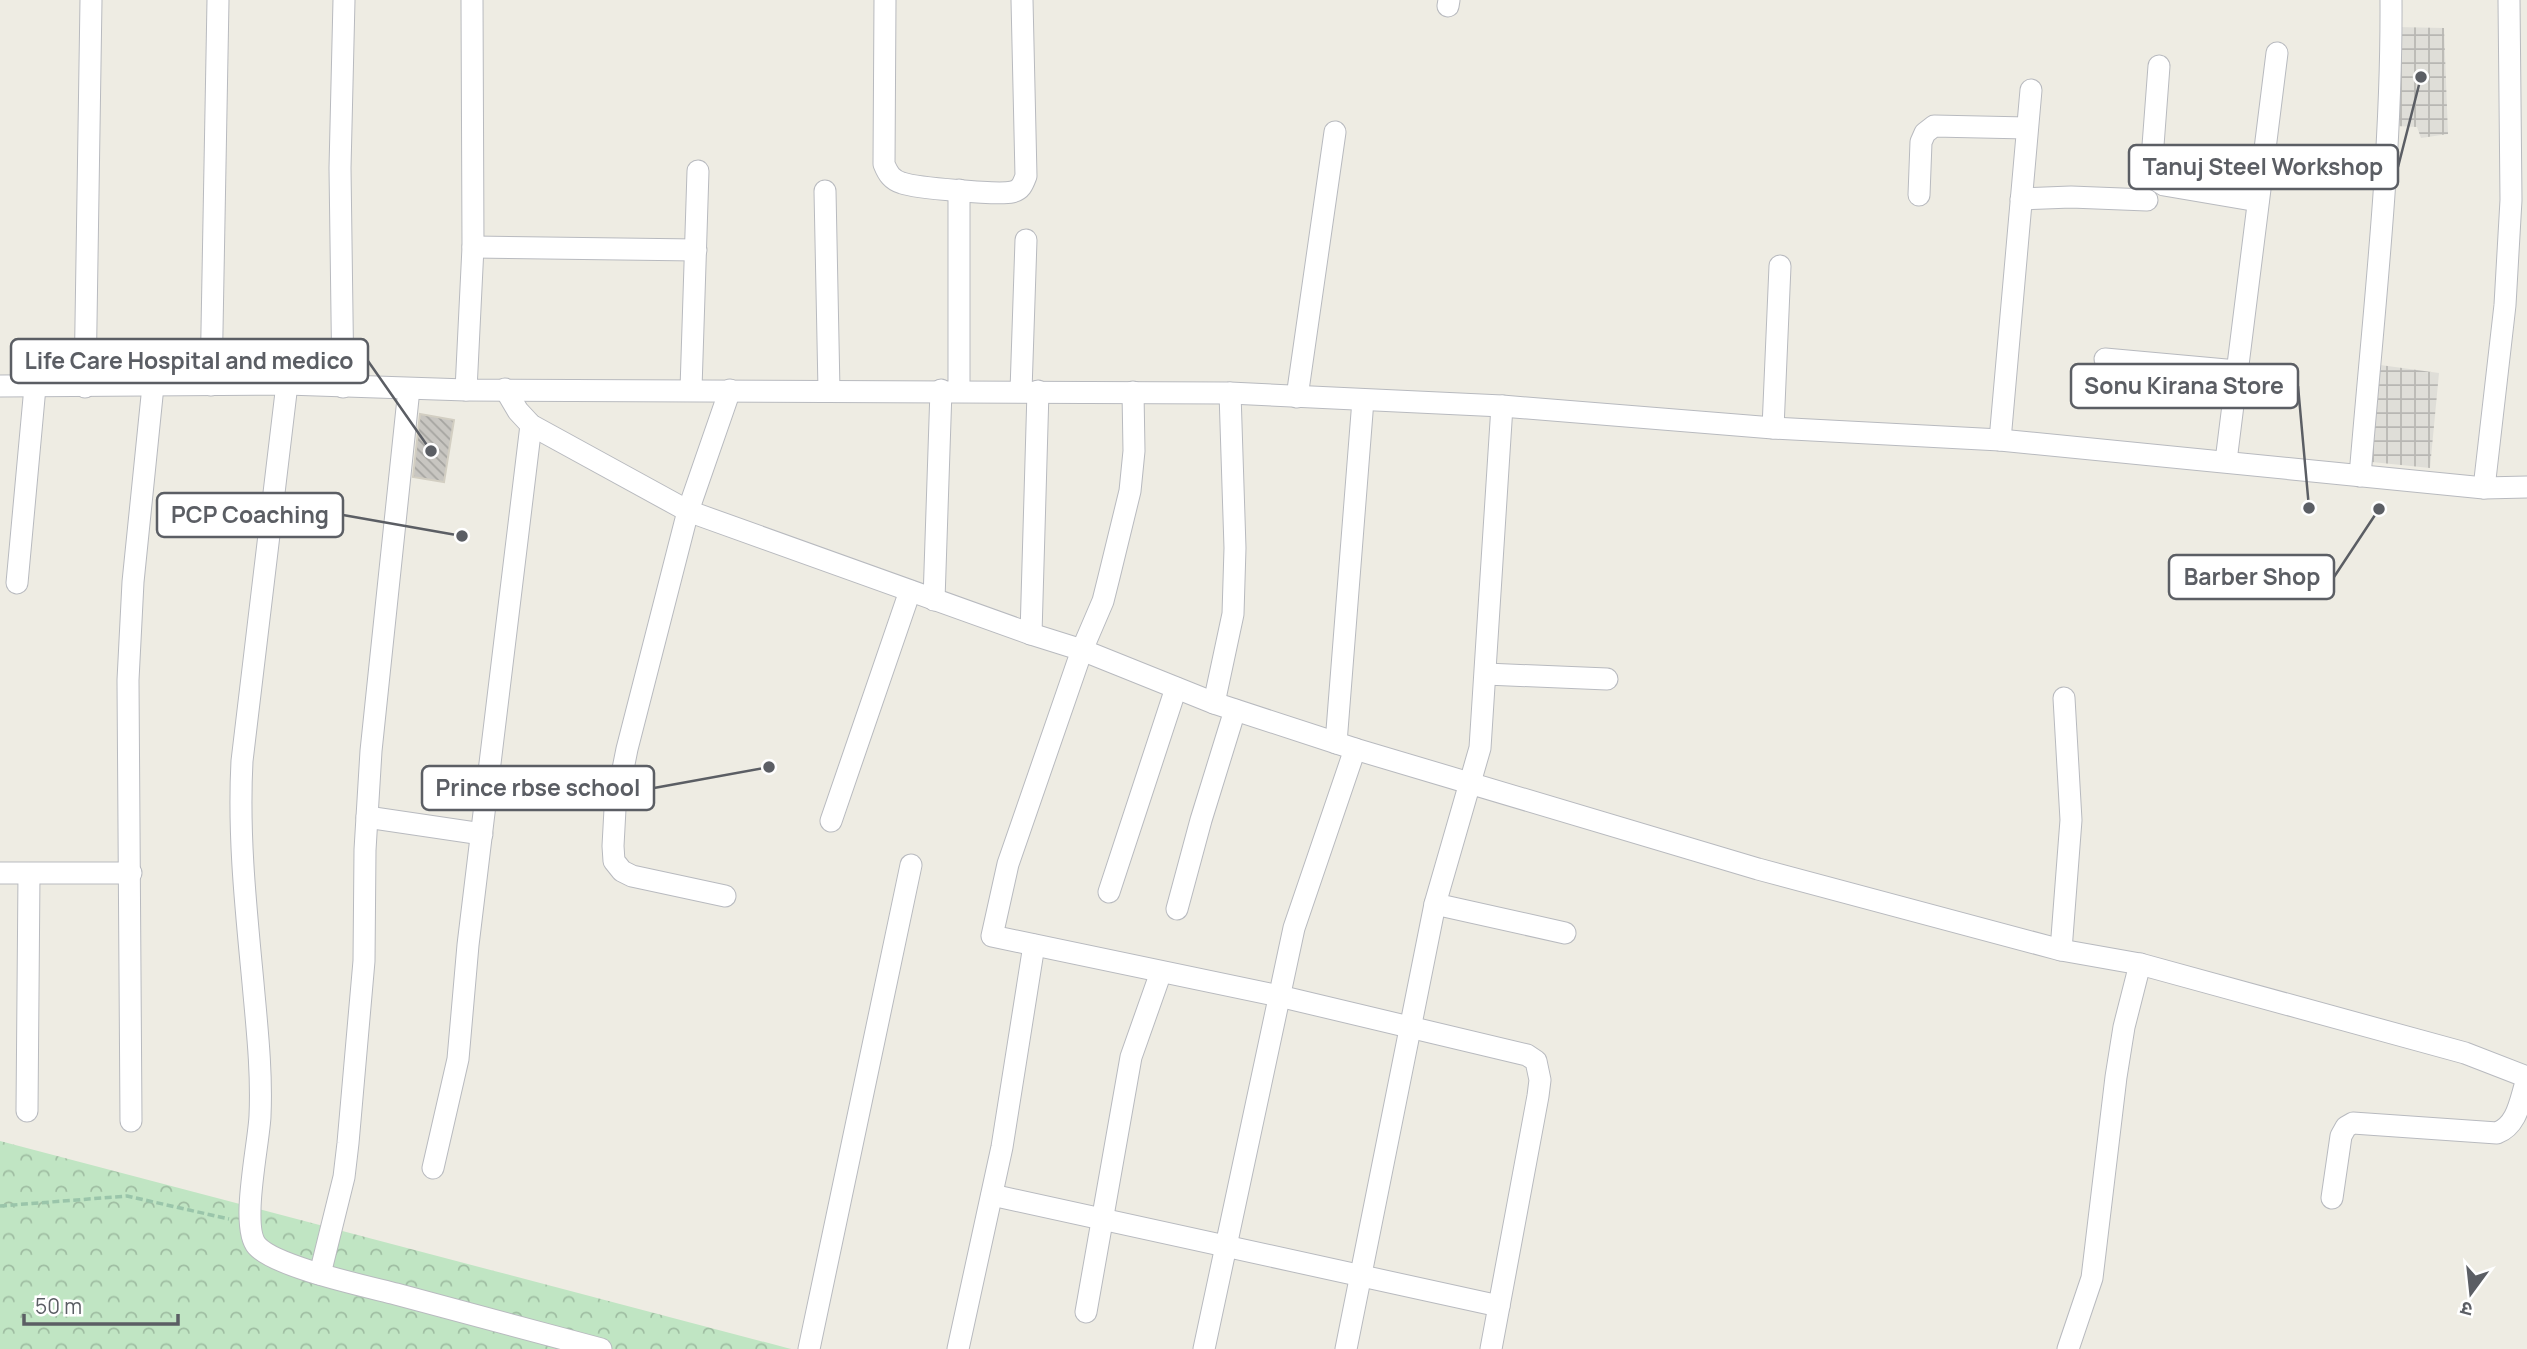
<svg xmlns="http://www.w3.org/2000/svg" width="2527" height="1349" font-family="Manrope,'Noto Sans Devanagari',sans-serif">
  <defs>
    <pattern id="industrial-grid" width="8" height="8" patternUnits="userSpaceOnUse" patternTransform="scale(1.75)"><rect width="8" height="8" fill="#dfded8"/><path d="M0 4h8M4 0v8" fill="none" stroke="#b8b7b3"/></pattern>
    <pattern id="forest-crowns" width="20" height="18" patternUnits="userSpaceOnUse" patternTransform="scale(1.75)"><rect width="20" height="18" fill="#c0e5c3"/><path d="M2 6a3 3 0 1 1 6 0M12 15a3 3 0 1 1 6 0" fill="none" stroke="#9fbda2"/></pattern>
    <pattern id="building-back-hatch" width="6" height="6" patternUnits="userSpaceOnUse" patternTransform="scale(1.75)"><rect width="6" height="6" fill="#c8c6c1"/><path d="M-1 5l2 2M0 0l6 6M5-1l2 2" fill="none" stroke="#a5a4a0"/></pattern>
  </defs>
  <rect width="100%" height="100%" fill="#eeece3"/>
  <g fill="url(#industrial-grid)">
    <path d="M2397 27 2444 28 2448 134 2421 138 2417 127 2395 126Z"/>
    <path d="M2373 364 2439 373 2430 468 2372 462Z"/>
  </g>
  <path fill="url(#forest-crowns)" d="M0 1141 791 1349H0Z"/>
  <path fill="url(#building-back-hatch)" stroke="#d2cec2" stroke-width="2" d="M420 414 454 420 444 482 413 477Z"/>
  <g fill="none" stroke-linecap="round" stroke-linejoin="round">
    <g stroke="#b8babf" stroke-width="23">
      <g id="minor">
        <path d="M885 0 884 164C888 174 892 180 902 183 916 188 998 195 1012 192 1021 190 1023 184 1026 176L1022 0"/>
        <path d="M1448 6 1449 0"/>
        <path d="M2159 66 2151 172 2156 180 2164 185 2258 201"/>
        <path d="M825 191 829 390"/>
        <path d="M1919 195 1921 142 1925 133 1934 126 2027 128"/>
        <path d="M2021 199 2071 197 2147 200"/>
        <path d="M473 247 696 250"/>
        <path d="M2105 359 2237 371"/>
        <path d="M287 384 242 761C238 836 246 909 253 983 257 1028 262 1071 260 1116 259 1143 240 1227 257 1246 276 1267 365 1286 396 1294 464 1312 532 1331 601 1349"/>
        <path d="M211 385 218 0"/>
        <path d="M0 386 287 384 466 390 1230 393 1502 406 1773 428 2000 440 2484 488 2527 487"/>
        <path d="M85 387 91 0"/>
        <path d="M343 387 340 168 344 0"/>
        <path d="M505 389 518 411 531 425 688 511 1031 634 1082 650 1214 703 1355 749 1758 869 2061 950 2140 964 2465 1053 2527 1077"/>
        <path d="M691 389 698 171"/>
        <path d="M466 390 473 247 472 0"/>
        <path d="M959 390V190"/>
        <path d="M1021 391 1026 240"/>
        <path d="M1133 392 1134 451 1130 491 1109 577 1103 601 1082 650 1008 864 992 936 1279 996 1527 1055 1536 1061 1540 1080 1538 1096 1491 1349"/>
        <path d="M1297 397 1335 132"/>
        <path d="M1773 428 1780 266"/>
        <path d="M2000 440 2031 90"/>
        <path d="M2226 461 2277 53"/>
        <path d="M2360 476C2373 318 2392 159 2391 0"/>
        <path d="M2484 488 2505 305 2511 200 2509 0"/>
        <path d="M17 583 35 387"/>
        <path d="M934 600 941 390"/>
        <path d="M1031 634 1038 391"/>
        <path d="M1486 674 1607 679"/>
        <path d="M1214 703 1233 614 1235 548 1230 393"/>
        <path d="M1336 743 1363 400"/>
        <path d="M367 817 482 834"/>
        <path d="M831 821 910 591"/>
        <path d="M0 873H131"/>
        <path d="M1109 892 1176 688"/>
        <path d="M725 896 632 876 622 871 614 861 613 846 615 809 627 749 688 511 730 390"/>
        <path d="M1435 904 1565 933"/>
        <path d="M1177 909 1201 820 1235 710"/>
        <path d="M2061 950 2071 820 2064 698"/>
        <path d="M27 1111 29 874"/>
        <path d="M131 1121 128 680 133 582 153 386"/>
        <path d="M433 1168 458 1059 468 945 531 425"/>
        <path d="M992 1195 1499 1306"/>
        <path d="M2332 1198 2341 1136 2346 1127 2353 1123 2497 1133C2518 1125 2520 1100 2527 1079"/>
        <path d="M320 1274 344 1177 348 1143 364 961 365 850 371 751 409 389"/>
        <path d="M1086 1312 1131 1057 1161 972"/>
        <path d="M809 1349 911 865"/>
        <path d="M958 1349 1002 1147 1034 945"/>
        <path d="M1204 1349 1294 928 1355 749"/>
        <path d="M1346 1349 1435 904 1480 748 1502 406"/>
        <path d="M2068 1349 2092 1278 2116 1077 2124 1027 2140 964"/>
      </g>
    </g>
    <path stroke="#9ac5aa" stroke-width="3.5" stroke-dasharray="7 3.5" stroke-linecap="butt" d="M0 1206 127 1196 229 1219"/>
    <use href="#minor" stroke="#fff" stroke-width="21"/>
  </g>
  <path fill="none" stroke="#5b5e64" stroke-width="2.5" d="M2421 77L2398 167M431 451L368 361M2309 508L2298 386M462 536L343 515M2379 509L2334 577M769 767L654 788"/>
  <g fill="#5b5e64" stroke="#fff" stroke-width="2.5">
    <circle cx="2421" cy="77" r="7"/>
    <circle cx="431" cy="451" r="7"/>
    <circle cx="2309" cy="508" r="7"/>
    <circle cx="462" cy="536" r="7"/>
    <circle cx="2379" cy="509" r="7"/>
    <circle cx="769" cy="767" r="7"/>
  </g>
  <g fill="#fff" stroke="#5b5e64" stroke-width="2.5">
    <rect x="2129" y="145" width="269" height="44" rx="7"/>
    <rect x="11" y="339" width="357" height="44" rx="7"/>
    <rect x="2071" y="364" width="227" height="44" rx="7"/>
    <rect x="157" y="493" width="186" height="44" rx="7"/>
    <rect x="2169" y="555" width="165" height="44" rx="7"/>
    <rect x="422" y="766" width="232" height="44" rx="7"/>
  </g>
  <g font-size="23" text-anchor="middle" font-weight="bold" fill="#5b5e64">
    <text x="2263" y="175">Tanuj Steel Workshop</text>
    <text x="189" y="369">Life Care Hospital and medico</text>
    <text x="2184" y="394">Sonu Kirana Store</text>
    <text x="250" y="523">PCP Coaching</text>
    <text x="2252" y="585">Barber Shop</text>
    <text x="538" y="796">Prince rbse school</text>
  </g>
  <g transform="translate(2471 1293) rotate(195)" stroke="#ffffff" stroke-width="5" paint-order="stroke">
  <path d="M0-5L12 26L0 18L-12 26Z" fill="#5b5e64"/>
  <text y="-10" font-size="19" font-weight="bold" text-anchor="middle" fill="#5b5e64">उ</text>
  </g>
  <path d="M24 1314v10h154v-10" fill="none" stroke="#5b5e64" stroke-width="3.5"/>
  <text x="35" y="1314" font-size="21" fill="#5b5e64" stroke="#ffffff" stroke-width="5" paint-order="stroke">50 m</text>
</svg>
